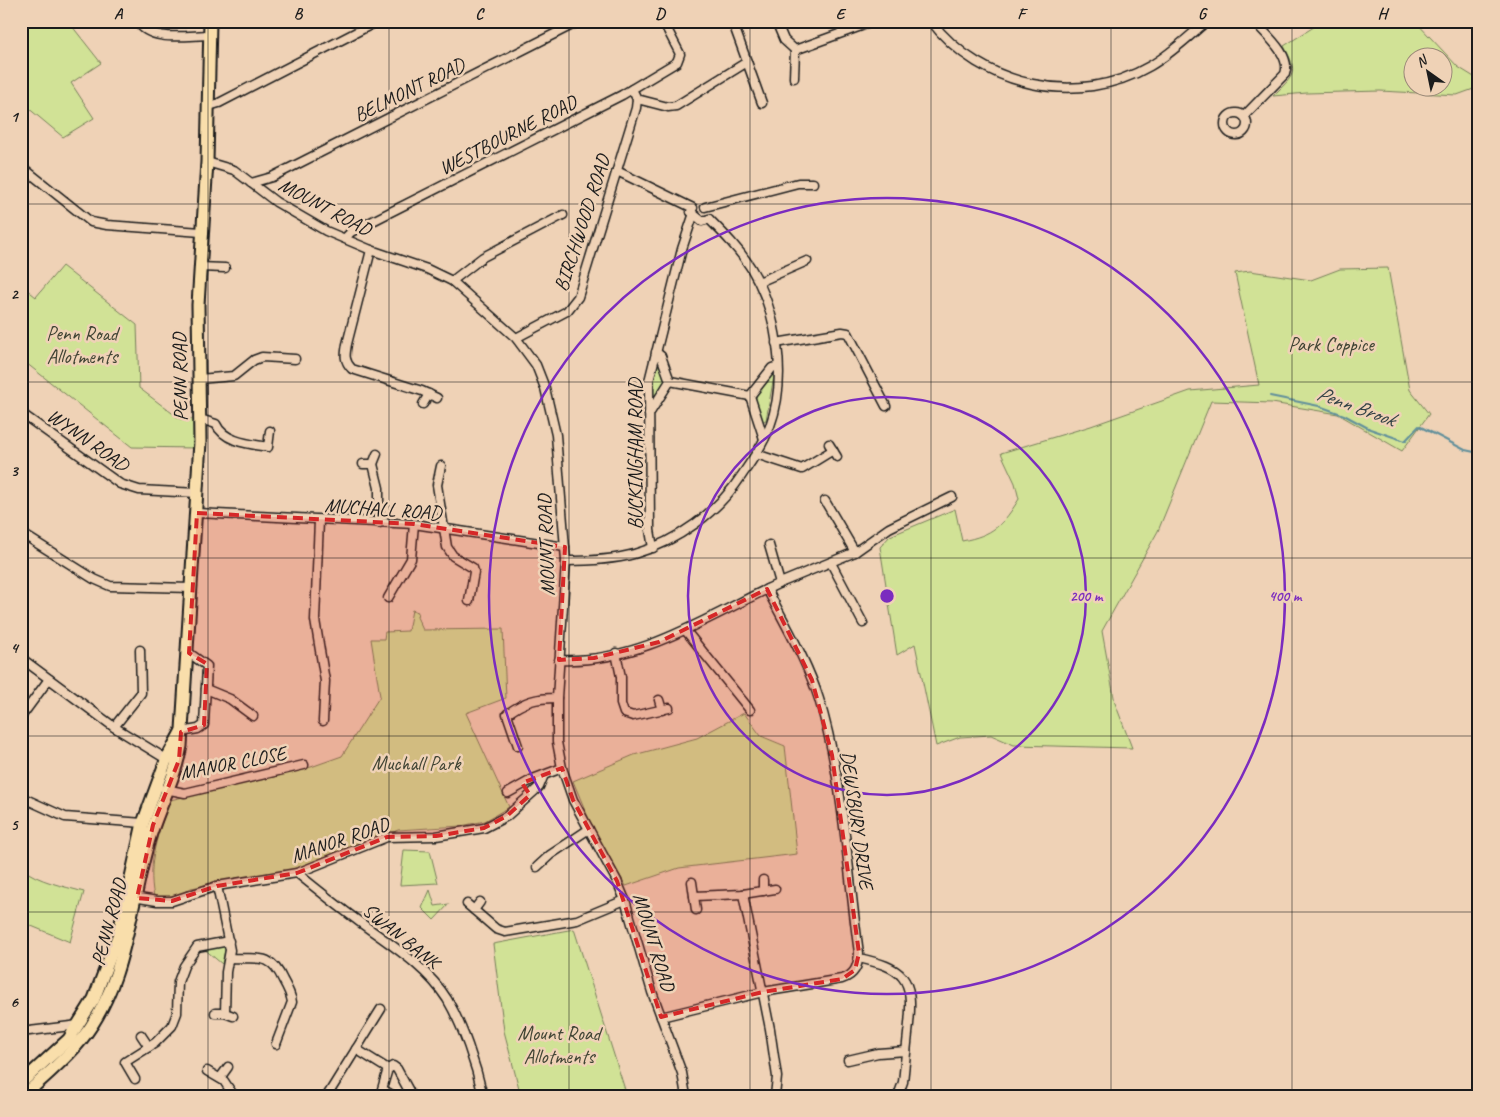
<svg xmlns="http://www.w3.org/2000/svg" width="1500" height="1117" font-family="Caveat,sans-serif">
  <rect width="100%" height="100%" fill="#efd2b6"/>
  <filter id="ink" filterUnits="userSpaceOnUse"><feTurbulence type="fractalNoise" baseFrequency=".02" numOctaves="2"/><feDisplacementMap in="SourceGraphic" scale="10" xChannelSelector="R" yChannelSelector="G"/><feConvolveMatrix kernelMatrix="1 2 1 2 8 2 1 2 1" color-interpolation-filters="sRGB"/></filter>
  <g filter="url(#ink)">
    <g fill="#d1e296" stroke="#767f59" fill-rule="evenodd">
      <path d="M21 21H68L101 63 71 83 94 118 63 137 21 102Z"/>
      <path d="M1323 21H1415L1458 67 1479 80V87L1457 95 1380 91 1307 93 1273 96C1294 75 1299 74 1284 46ZM1412 58H1442V88H1412Z"/>
      <path d="M62 266 137 325 139 388 180 419H194L195 448 132 447 21 359V285L36 297Z"/>
      <path d="M1388 268 1410 390 1429 414 1402 451 1338 414 1272 403 1211 401 1158 531 1102 631 1115 703 1132 748 1014 745 991 735 960 737 936 746 915 644 897 655 880 547 890 536 955 509 962 541C993 535 1003 525 1019 499L1015 483 1001 453 1091 426 1190 391 1259 385 1235 273 1250 271 1311 280 1340 269Z"/>
      <path d="M658 361 666 380 660 394 655 396 652 394V386Z"/>
      <path d="M771 374 774 376 766 420 762 422C752 395 754 395 771 374Z"/>
      <path d="M412 610 418 612 417 617 423 630 503 629 506 698 466 713 509 807 485 821 461 826 398 830 311 867 191 888 177 896 154 897C147 861 158 833 170 800L311 767 342 756 380 696 371 639H384L385 632 408 631Z"/>
      <path d="M744 713 761 736 785 746 797 854 679 868 626 886 593 829 573 781 634 755 697 738Z"/>
      <path d="M404 850 430 851 438 883 400 885Z"/>
      <path d="M21 868C39 882 63 886 84 892L70 942 29 925 23 967Z"/>
      <path d="M430 890 435 906 449 904 434 920 422 908Z"/>
      <path d="M574 929 627 1096H521L504 1031 493 944Z"/>
      <path d="M223 945 225 950 222 964 203 948Z"/>
    </g>
    <g fill="none" stroke-linecap="round" stroke-linejoin="round">
      <path stroke="#618f9b" stroke-width="2" d="M1270 396 1319 406 1344 415 1370 429 1405 441 1419 426 1465 450 1479 453"/>
      <g stroke="#1c1c1c" stroke-width="11">
        <g id="minor">
          <path d="M137 21C151 43 187 35 210 35"/>
          <path d="M776 21 784 40 795 50 875 21"/>
          <path d="M931 21C981 87 1078 108 1150 66 1171 54 1188 37 1207 21"/>
          <path d="M734 26 762 103"/>
          <path d="M794 78 795 50"/>
          <path d="M637 99 668 107 676 106 747 62"/>
          <path d="M209 106 219 103 378 21"/>
          <circle cx="1236" cy="124" r="11"/>
          <path d="M1244 116 1285 74C1292 55 1265 34 1254 21"/>
          <path d="M207 162 234 170 276 202 326 231 371 250 427 269 452 281 516 338 536 365 545 388 556 435 566 561 557 698V742L562 768 573 800 617 881 625 900 652 992 682 1073 686 1096"/>
          <path d="M21 166 91 222 107 225 201 232"/>
          <path d="M617 171 693 208"/>
          <path d="M251 183 272 177 580 21"/>
          <path d="M705 207 798 183H813"/>
          <path d="M691 212 702 221 709 219"/>
          <path d="M345 238 351 232 622 95 677 62 680 54 663 21"/>
          <path d="M371 250 347 344C345 355 344 361 352 369L422 391 437 398"/>
          <path d="M199 267 225 268"/>
          <path d="M452 281 483 257 563 215"/>
          <path d="M759 282 807 261"/>
          <path d="M516 338 567 311 578 297 636 108 637 99 632 89"/>
          <path d="M776 343 842 332 848 333 886 406"/>
          <path d="M199 379 234 376 254 360 262 357 295 359"/>
          <path d="M670 381 750 396"/>
          <path d="M423 404 429 394"/>
          <path d="M21 413 120 484 139 490 198 493"/>
          <path d="M649 414 670 381 661 356 656 352"/>
          <path d="M200 419 216 424C224 442 250 444 268 447L270 431"/>
          <path d="M764 439 750 396 772 368 778 366"/>
          <path d="M829 444 837 457"/>
          <path d="M756 454 802 469 833 450"/>
          <path d="M363 464H373L377 454"/>
          <path d="M373 464 379 488V523"/>
          <path d="M441 466 437 485 447 547 453 556 473 568 474 572 469 601"/>
          <path d="M825 501 855 552"/>
          <path d="M197 513 414 524 565 547"/>
          <path d="M319 520 315 620 325 681 323 721"/>
          <path d="M21 533 94 579 110 586 192 588"/>
          <path d="M653 548 650 530 649 381 682 249 693 216"/>
          <path d="M566 561C589 561 612 560 634 554 677 542 718 512 742 475 753 459 764 443 770 426 788 377 777 311 751 268 739 249 724 234 709 219"/>
          <path d="M831 563 863 623"/>
          <path d="M780 583 855 552 889 528 952 497"/>
          <path d="M388 598 411 559 414 524"/>
          <path d="M686 631 750 710"/>
          <path d="M616 653 621 677V704L624 713 633 716 669 708"/>
          <path d="M21 658 114 727 163 757 170 759"/>
          <path d="M559 660C640 664 710 615 780 583L769 545"/>
          <path d="M206 689 230 699 253 716"/>
          <path d="M659 700 662 710"/>
          <path d="M21 717 49 679"/>
          <path d="M114 727 141 693 140 650"/>
          <path d="M181 732 198 729 204 725 207 666 189 653"/>
          <path d="M518 746 507 714C525 701 535 698 557 698"/>
          <path d="M165 789 185 793 304 765"/>
          <path d="M508 793 533 779 562 768"/>
          <path d="M21 797 65 817 143 823"/>
          <path d="M537 867 550 855 589 829"/>
          <path d="M297 873C318 890 339 907 361 923 391 945 427 967 447 999 463 1026 476 1065 483 1096"/>
          <path d="M763 880V891"/>
          <path d="M692 882 694 896 743 894 775 889"/>
          <path d="M217 886 230 950 226 972 225 1013"/>
          <path d="M743 894 770 1029 777 1077 775 1096"/>
          <path d="M694 896 696 910"/>
          <path d="M133 897 157 901H172L217 886 297 873 387 837 436 836 484 828 507 816 539 787 544 775"/>
          <path d="M467 904 496 929 505 932 577 920 625 900"/>
          <path d="M474 910 480 902"/>
          <path d="M230 958C256 960 270 951 283 980 287 987 291 995 292 1002L276 1044"/>
          <path d="M859 958C903 968 914 977 909 1024 907 1043 905 1062 903 1082L898 1096"/>
          <path d="M215 1013H225L233 1016"/>
          <path d="M661 1017 763 992 842 979C855 975 858 966 859 953 847 869 844 781 819 699 807 661 785 624 767 589"/>
          <path d="M21 1032 79 1025"/>
          <path d="M141 1035 149 1047"/>
          <path d="M356 1049 388 1069 393 1066 397 1069 409 1091 408 1096"/>
          <path d="M848 1060 878 1053 906 1051"/>
          <path d="M388 1069 382 1089 394 1096"/>
          <path d="M207 1071 224 1081 234 1096"/>
          <path d="M220 1078 228 1067"/>
          <path d="M135 1079 125 1062 155 1043 172 1026 177 1013 178 982 184 966 197 947 229 941"/>
          <path d="M327 1096 381 1009"/>
        </g>
      </g>
      <g stroke="#1c1c1c" stroke-width="15">
        <g id="highway">
          <path d="M21 1083 69 1039 94 999 118 936 143 823 167 758 181 732"/>
          <path d="M23 1096C43 1078 64 1061 81 1040 126 985 129 909 148 843 157 810 175 780 181 746L200 442 198 305 207 162 210 21"/>
        </g>
      </g>
      <use href="#minor" stroke="#efd2b6" stroke-width="8"/>
      <use href="#highway" stroke="#f9deab" stroke-width="11"/>
    </g>
  </g>
  <path fill="#d62828" fill-opacity="0.2" stroke="#d62828" stroke-width="4" stroke-dasharray="10 6" stroke-linejoin="round" d="M197 513 414 524 565 547 559 660 594 658 659 642 767 589 812 680 832 755 859 953 855 970 842 979 763 992 661 1017 617 881 573 800 562 768 522 783 530 795 507 816 484 828 436 836 387 837 297 873 217 886 172 901 137 898 153 825 179 760 181 732 204 725 207 664 189 653Z"/>
  <path fill="none" stroke="#1c1c1c" stroke-width="1" stroke-opacity="0.55" d="M208 21V1096M389 21V1096M569 21V1096M750 21V1096M931 21V1096M1111 21V1096M1292 21V1096M21 204H1479M21 382H1479M21 558H1479M21 736H1479M21 912H1479"/>
  <g fill="none" stroke="#7b2cbf" stroke-width="2.5">
    <circle cx="887" cy="596" r="199"/>
    <circle cx="887" cy="596" r="398"/>
  </g>
  <g text-anchor="middle" dominant-baseline="central" stroke-width="5" stroke-linejoin="round" paint-order="stroke">
    <g font-size="20" fill="#1c1c1c" stroke="#efd2b6">
      <text transform="translate(409 90) rotate(-26)">BELMONT ROAD</text>
      <text transform="translate(508 135) rotate(-27)">WESTBOURNE ROAD</text>
      <text transform="translate(325 207) rotate(28)">MOUNT ROAD</text>
      <text transform="translate(582 223) rotate(-72)">BIRCHWOOD ROAD</text>
      <text transform="translate(180 377) rotate(-91)">PENN ROAD</text>
      <text transform="translate(88 440) rotate(35)">WYNN ROAD</text>
      <text transform="translate(635 454) rotate(-90)">BUCKINGHAM ROAD</text>
      <text transform="translate(383 509) rotate(4)">MUCHALL ROAD</text>
      <text transform="translate(546 545) rotate(-92)">MOUNT ROAD</text>
      <text transform="translate(233 763) rotate(-11)">MANOR CLOSE</text>
      <text transform="translate(857 820) rotate(82)">DEWSBURY DRIVE</text>
      <text transform="translate(340 840) rotate(-19)">MANOR ROAD</text>
      <text transform="translate(109 922) rotate(-75)">PENN ROAD</text>
      <text transform="translate(401 936) rotate(39)">SWAN BANK</text>
      <text transform="translate(654 942) rotate(73)">MOUNT ROAD</text>
    </g>
    <g font-size="20" fill="#404434" stroke="#efd2b6">
      <text x="82" y="333">Penn Road<tspan x="82" dy="23">Allotments</tspan></text>
      <text x="1331" y="344">Park Coppice</text>
      <text x="416" y="763">Muchall Park</text>
      <text x="559" y="1033">Mount Road<tspan x="559" dy="23">Allotments</tspan></text>
    </g>
    <g font-size="21" font-style="italic" fill="#334246" stroke="#efd2b6">
      <text transform="translate(1356 406) rotate(20)">Penn Brook</text>
    </g>
  </g>
  <circle cx="887" cy="596" r="8" fill="#7b2cbf" stroke="#efd2b6" stroke-width="2.5"/>
  <g font-size="15" text-anchor="middle" font-weight="bold" fill="#7b2cbf" stroke="#efd2b6" stroke-width="5" stroke-linejoin="round" paint-order="stroke">
    <text x="1086" y="601">200 m</text>
    <text x="1285" y="601">400 m</text>
  </g>
  <rect width="1500" height="1117" fill="none" stroke="#efd2b6" stroke-width="55"/>
  <g transform="translate(1428 72) rotate(327)"><circle r="24" fill="#efd2b6" stroke="#9b8978"/>
  <path d="M0-4L9 19L0 12L-9 19Z" fill="#1c1c1c"/>
  <text y="-8" font-size="14" font-weight="bold" text-anchor="middle" fill="#1c1c1c">N</text>
  </g>
  <rect x="28" y="28" width="1444" height="1062" fill="none" stroke="#1c1c1c" stroke-width="2"/>
  <g font-size="16" text-anchor="middle" font-weight="bold" fill="#1c1c1c">
    <text x="118" y="19">A</text>
    <text x="298" y="19">B</text>
    <text x="479" y="19">C</text>
    <text x="660" y="19">D</text>
    <text x="840" y="19">E</text>
    <text x="1021" y="19">F</text>
    <text x="1202" y="19">G</text>
    <text x="1382" y="19">H</text>
    <text x="14" y="122">1</text>
    <text x="14" y="299">2</text>
    <text x="14" y="476">3</text>
    <text x="14" y="653">4</text>
    <text x="14" y="830">5</text>
    <text x="14" y="1007">6</text>
  </g>
</svg>
